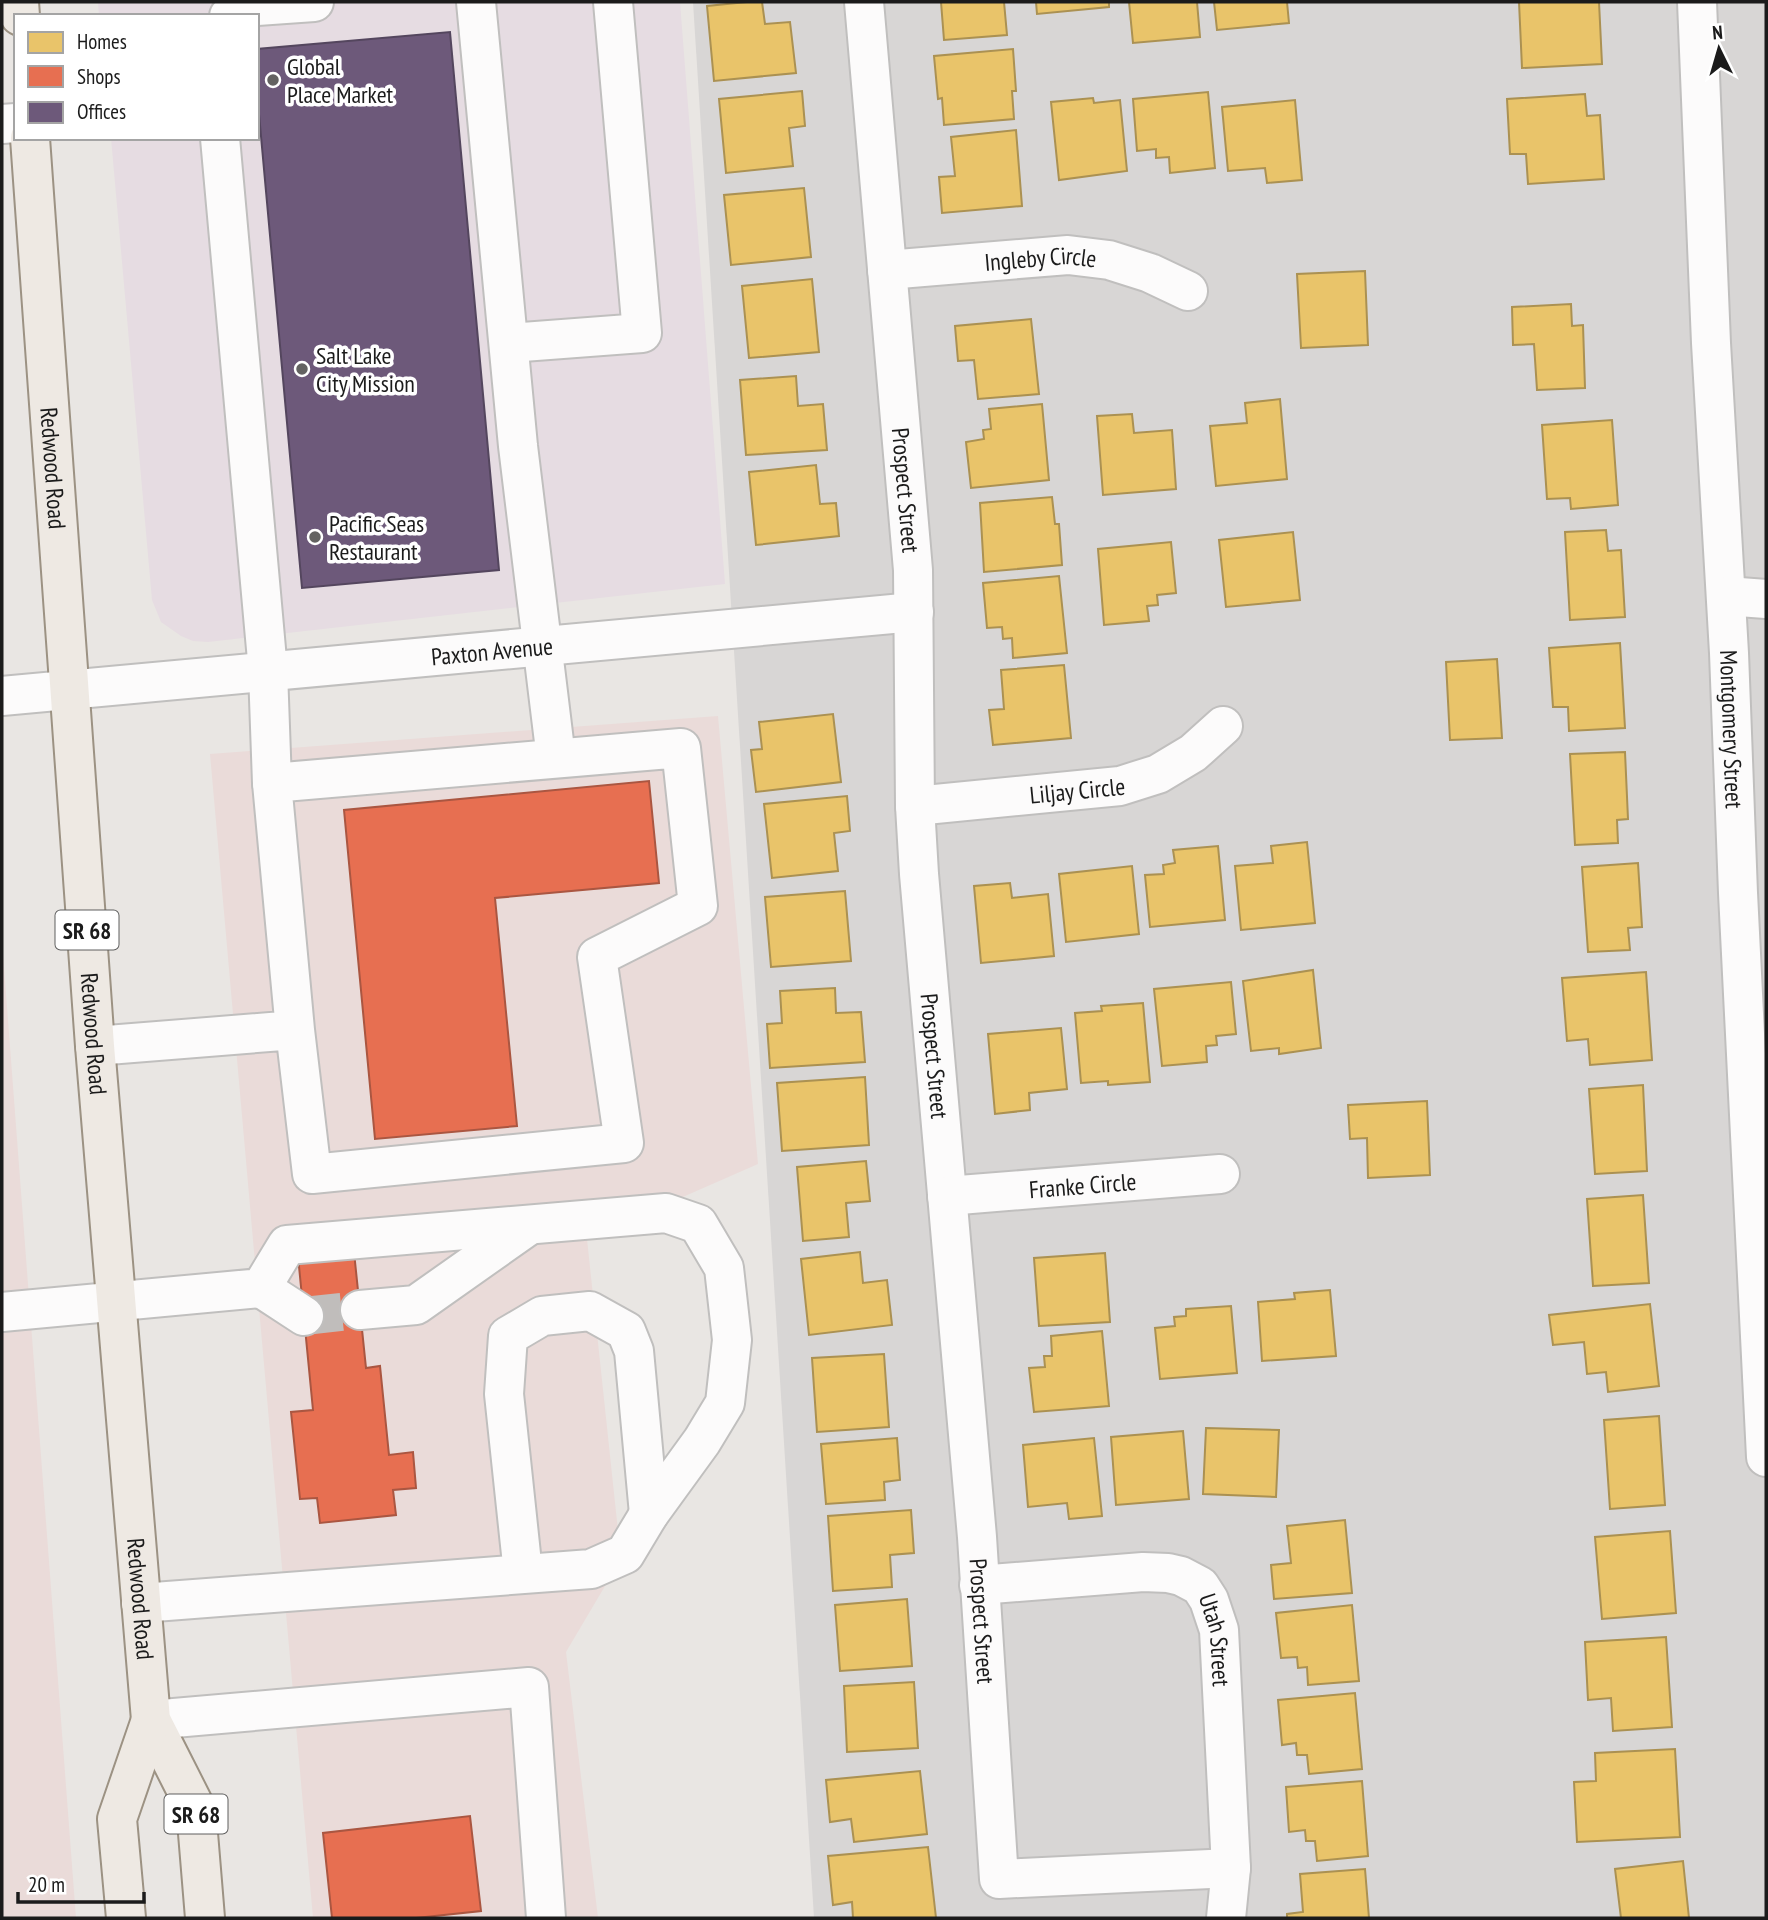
<svg xmlns="http://www.w3.org/2000/svg" width="1768" height="1920" font-family="'PT Sans Narrow',sans-serif">
  <rect width="100%" height="100%" fill="#e9e6e3"/>
  <path fill="#d8d6d5" d="M693 2H1766V1918H814Z"/>
  <g fill="#eadbd9">
    <path d="M718 716 758 1164 587 1239 621 1559 566 1652 598 1918H313L210 754Z"/>
    <path d="M2 941 76 1918H2Z"/>
  </g>
  <path fill="#e6dce2" d="M98 2H680L725 584 208 642 193 641 181 636 161 622 152 600 111 138H257V16H99Z"/>
  <g fill="#e9c46a" stroke="#ab9152" stroke-width="2">
    <path d="M747 2H762L765 24 790 22 796 73 714 81 707 6Z"/>
    <path d="M941 2H1004L1007 35 944 40Z"/>
    <path d="M1036 2H1109V7L1037 14Z"/>
    <path d="M1129 2H1197L1200 37 1133 43Z"/>
    <path d="M1214 2H1287L1289 23 1217 30Z"/>
    <path d="M1519 2H1599L1602 64 1522 68Z"/>
    <path d="M1013 49 1016 91H1012L1014 119 944 125 942 98 938 99 934 56Z"/>
    <path d="M802 91 805 126 789 128 793 166 726 173 719 99Z"/>
    <path d="M1208 92 1215 168 1170 173 1169 157 1156 158V149L1137 151 1133 99Z"/>
    <path d="M1585 94 1587 116 1600 115 1604 179 1528 184 1526 154H1510L1507 99Z"/>
    <path d="M1093 98 1094 103 1120 100 1127 171 1059 180 1051 102Z"/>
    <path d="M1295 100 1302 180 1267 183 1265 168 1228 171 1222 107Z"/>
    <path d="M1016 130 1022 206 942 213 939 177 955 176 951 137Z"/>
    <path d="M804 188 811 257 731 265 724 195Z"/>
    <path d="M1365 271 1368 345 1301 348 1297 274Z"/>
    <path d="M812 279 819 352 749 358 742 286Z"/>
    <path d="M1571 304 1572 326 1583 325 1585 388 1537 390 1534 344 1513 345 1512 307Z"/>
    <path d="M1031 319 1039 394 978 399 974 360 958 361 955 326Z"/>
    <path d="M796 376 798 406 823 404 827 450 746 455 740 380Z"/>
    <path d="M1280 399 1287 479 1216 486 1210 426 1247 423 1245 403Z"/>
    <path d="M1042 404 1049 480 971 488 966 442 984 439 983 430 991 429 989 409Z"/>
    <path d="M1132 414 1134 433 1172 430 1176 489 1103 495 1097 416Z"/>
    <path d="M1612 420 1618 505 1571 509 1570 498 1547 499 1542 425Z"/>
    <path d="M816 465 820 504 836 503 839 536 756 545 749 472Z"/>
    <path d="M1052 497 1055 524H1059L1062 565 984 572 980 503Z"/>
    <path d="M1606 530 1608 551 1621 550 1625 617 1570 620 1565 532Z"/>
    <path d="M1293 532 1300 600 1226 607 1219 540Z"/>
    <path d="M1171 542 1176 593 1157 595 1158 605 1147 606 1149 621 1104 625 1098 549Z"/>
    <path d="M1059 576 1067 653 1013 658 1012 638 1003 639 1002 627 987 628 983 583Z"/>
    <path d="M1620 643 1625 728 1569 731 1568 707H1553L1549 648Z"/>
    <path d="M1497 659 1502 738 1450 740 1446 662Z"/>
    <path d="M1064 665 1071 738 993 745 989 710 1004 709 1001 670Z"/>
    <path d="M833 714 841 782 756 792 751 750 762 749 759 722Z"/>
    <path d="M1625 752 1628 819 1617 820 1618 843 1575 845 1570 754Z"/>
    <path d="M847 796 850 831 834 833 838 871 772 878 764 804Z"/>
    <path d="M1307 842 1315 923 1241 930 1235 866 1273 863 1271 846Z"/>
    <path d="M1218 846 1225 920 1150 927 1145 875 1164 874 1163 865 1175 863 1173 850Z"/>
    <path d="M1638 863 1642 927 1628 928 1630 950 1588 952 1582 867Z"/>
    <path d="M1132 866 1139 934 1066 942 1059 874Z"/>
    <path d="M1010 883 1012 898 1048 894 1054 956 981 963 974 886Z"/>
    <path d="M845 891 851 961 771 967 765 897Z"/>
    <path d="M1313 970 1321 1048 1279 1054V1048L1251 1051 1243 981Z"/>
    <path d="M1646 972 1652 1060 1590 1065 1588 1039 1567 1041 1562 978Z"/>
    <path d="M1231 982 1236 1034 1216 1036 1217 1045 1206 1046 1207 1062 1162 1066 1154 989Z"/>
    <path d="M835 988 836 1013 861 1012 865 1062 770 1068 767 1024 782 1023 780 991Z"/>
    <path d="M1143 1003 1150 1082 1108 1085V1081L1081 1083 1075 1013 1102 1011 1101 1006Z"/>
    <path d="M1061 1028 1067 1089 1029 1093 1030 1110 995 1114 988 1034Z"/>
    <path d="M865 1077 869 1145 782 1151 777 1083Z"/>
    <path d="M1643 1085 1647 1171 1595 1174 1589 1089Z"/>
    <path d="M1427 1101 1430 1175 1368 1178 1367 1138 1350 1139 1348 1105Z"/>
    <path d="M866 1161 870 1201 846 1203 849 1237 803 1241 797 1167Z"/>
    <path d="M1643 1195 1649 1283 1593 1286 1587 1199Z"/>
    <path d="M860 1252 863 1283 887 1280 892 1325 809 1335 801 1259Z"/>
    <path d="M1105 1253 1110 1322 1039 1326 1034 1258Z"/>
    <path d="M1330 1290 1336 1356 1262 1361 1258 1302 1295 1299 1294 1293Z"/>
    <path d="M1650 1304 1659 1386 1608 1392 1606 1372 1587 1374 1584 1342 1553 1345 1549 1315Z"/>
    <path d="M1231 1306 1237 1373 1160 1379 1155 1328 1175 1326 1174 1317 1186 1316V1309Z"/>
    <path d="M1102 1331 1109 1406 1034 1412 1029 1368 1045 1367 1044 1356H1052L1051 1336Z"/>
    <path d="M884 1354 889 1427 817 1432 812 1358Z"/>
    <path d="M1659 1416 1665 1505 1610 1509 1604 1420Z"/>
    <path d="M1206 1428 1279 1430 1276 1497 1203 1494Z"/>
    <path d="M1183 1431 1189 1499 1116 1505 1111 1437Z"/>
    <path d="M897 1438 900 1480 884 1482 885 1500 826 1504 821 1444Z"/>
    <path d="M1094 1438 1102 1516 1069 1519 1067 1503 1028 1507 1023 1445Z"/>
    <path d="M911 1510 914 1553 890 1555 892 1587 833 1591 828 1516Z"/>
    <path d="M1345 1520 1352 1593 1274 1599 1271 1565 1291 1563 1287 1526Z"/>
    <path d="M1670 1531 1676 1613 1602 1619 1595 1537Z"/>
    <path d="M907 1599 912 1666 840 1671 835 1605Z"/>
    <path d="M1352 1605 1359 1681 1308 1685 1307 1667 1298 1668 1297 1657 1281 1658 1276 1613Z"/>
    <path d="M1666 1637 1672 1727 1613 1731 1611 1698 1588 1700 1585 1642Z"/>
    <path d="M914 1682 918 1748 847 1752 844 1686Z"/>
    <path d="M1355 1693 1362 1769 1309 1774 1307 1755H1297L1296 1743 1282 1745 1278 1700Z"/>
    <path d="M1675 1749 1680 1837 1577 1842 1574 1782 1596 1781 1595 1753Z"/>
    <path d="M920 1771 927 1834 854 1842 851 1819 830 1822 826 1780Z"/>
    <path d="M1362 1781 1368 1856 1317 1861 1315 1841H1306L1305 1830 1289 1832 1286 1787Z"/>
    <path d="M928 1847 936 1918H853L852 1902 833 1905 828 1856Z"/>
    <path d="M1683 1861 1689 1918H1621L1615 1869Z"/>
    <path d="M1365 1869 1369 1918H1287V1914L1303 1912 1300 1874Z"/>
  </g>
  <g fill="#e76f51" stroke="#aa5641" stroke-width="2">
    <path d="M649 781 659 883 495 898 517 1126 375 1139 344 810Z"/>
    <path d="M354 1252 366 1368 380 1366 389 1455 413 1452 416 1488 393 1490 396 1515 320 1523 317 1498 300 1499 291 1412 313 1410 298 1256Z"/>
    <path d="M470 1816 481 1911 416 1918H332L323 1833Z"/>
  </g>
  <path fill="#6d597a" stroke="#54465e" stroke-width="2" d="M450 32 499 570 302 588 257 92V49Z"/>
  <g fill="none" stroke-linecap="round" stroke-linejoin="round">
    <path stroke="#c0bdbb" stroke-width="38" stroke-dasharray="38 19" stroke-linecap="butt" d="M304 1316 360 1310"/>
    <g stroke="#c0bfbe" stroke-width="42">
      <g id="minor">
        <path d="M476 2 518 446 556 758"/>
        <path id="s1" d="M864 2 913 570 915 806 919 874 977 1537 999 1879 1231 1868"/>
        <path id="s2" d="M1697 2 1711 343 1729 653 1738 893 1766 1457"/>
        <path d="M229 16 257 6 314 2"/>
        <path d="M2 124 16 123"/>
        <path d="M220 138 268 671 272 783"/>
        <path id="s3" d="M887 270 1068 255 1109 260 1150 273 1188 291"/>
        <path d="M509 343 642 333 613 2"/>
        <path d="M1726 596 1766 599"/>
        <path id="s4" d="M2 696 914 612"/>
        <path id="s5" d="M915 806 1120 786 1158 774 1193 753 1223 726"/>
        <path d="M95 1046 295 1030 312 1174 624 1143 597 957 698 906 681 748 272 783 295 1030"/>
        <path id="s6" d="M947 1196 1220 1174"/>
        <path d="M261 1288 304 1316"/>
        <path d="M360 1310 416 1305 528 1226"/>
        <path d="M2 1312 261 1288 287 1245 666 1213 698 1224 724 1268 732 1340 725 1403 702 1441 649 1514 625 1554 591 1569 141 1603"/>
        <path d="M523 1573 504 1394 508 1336 542 1316 590 1311 626 1331 634 1351 649 1514"/>
        <path id="s7" d="M979 1585 1143 1572 1168 1573 1181 1576 1200 1586 1209 1600 1219 1630 1231 1868 1226 1918"/>
        <path d="M151 1720 529 1687 546 1918"/>
      </g>
    </g>
    <g stroke="#9c9283" stroke-width="42">
      <g id="major">
        <path d="M19 2 20 16"/>
        <path id="s8" d="M30 138 95 1046 151 1720 196 1809 205 1918"/>
        <path d="M126 1918 117 1819 151 1720"/>
      </g>
    </g>
    <use href="#minor" stroke="#fcfbfb" stroke-width="38"/>
    <use href="#major" stroke="#eee9e3" stroke-width="38"/>
  </g>
  <g fill="#636261" stroke="#fff" stroke-width="2.5">
    <circle cx="273" cy="80" r="7"/>
    <circle cx="302" cy="369" r="7"/>
    <circle cx="315" cy="537" r="7"/>
  </g>
  <g text-anchor="middle" dominant-baseline="central" stroke-width="7" stroke-linejoin="round" paint-order="stroke">
    <g fill="#fff" stroke="#5f5f5f" stroke-width="2">
      <rect x="55.5" y="910.5" width="63" height="39" rx="5"/>
      <rect x="164.5" y="1794.5" width="63" height="39" rx="5"/>
    </g>
    <g font-size="23" font-weight="bold" fill="#1b1b1b">
      <text x="87" y="930">SR 68</text>
      <text x="196" y="1814">SR 68</text>
    </g>
    <g font-size="24" fill="#1b1b1b" stroke="#fff" text-anchor="start">
      <text x="287" y="66">Global<tspan x="287" dy="28">Place Market</tspan></text>
      <text x="316" y="355">Salt Lake<tspan x="316" dy="28">City Mission</tspan></text>
      <text x="329" y="523">Pacific Seas<tspan x="329" dy="28">Restaurant</tspan></text>
    </g>
    <g font-size="24" fill="#1b1b1b" stroke="#fff">
      <text stroke="none"><textPath href="#s3" startOffset="154">Ingleby Circle</textPath></text>
      <text stroke="none"><textPath href="#s8" startOffset="331">Redwood Road</textPath></text>
      <text stroke="none"><textPath href="#s1" startOffset="490">Prospect Street</textPath></text>
      <text stroke="none"><textPath href="#s4" startOffset="492">Paxton Avenue</textPath></text>
      <text stroke="none"><textPath href="#s2" startOffset="728">Montgomery Street</textPath></text>
      <text stroke="none"><textPath href="#s5" startOffset="163">Liljay Circle</textPath></text>
      <text stroke="none"><textPath href="#s8" startOffset="898">Redwood Road</textPath></text>
      <text stroke="none"><textPath href="#s1" startOffset="1057">Prospect Street</textPath></text>
      <text stroke="none"><textPath href="#s6" startOffset="136">Franke Circle</textPath></text>
      <text stroke="none"><textPath href="#s8" startOffset="1465">Redwood Road</textPath></text>
      <text stroke="none"><textPath href="#s1" startOffset="1624">Prospect Street</textPath></text>
      <text stroke="none"><textPath href="#s7" startOffset="282">Utah Street</textPath></text>
    </g>
  </g>
  <rect width="1768" height="1920" fill="none" stroke="#1b1b1b" stroke-width="7"/>
  <rect x="14" y="14" width="245" height="126" fill="#ffffff" stroke="#a4a4a4" stroke-width="2"/>
  <rect x="28" y="32" width="35" height="21" fill="#e9c46a" stroke="#a4a4a4" stroke-width="2"/>
  <text x="77" y="49" font-size="21" fill="#1b1b1b">Homes</text>
  <rect x="28" y="66" width="35" height="21" fill="#e76f51" stroke="#a4a4a4" stroke-width="2"/>
  <text x="77" y="84" font-size="21" fill="#1b1b1b">Shops</text>
  <rect x="28" y="102" width="35" height="21" fill="#6d597a" stroke="#a4a4a4" stroke-width="2"/>
  <text x="77" y="119" font-size="21" fill="#1b1b1b">Offices</text>
  <g transform="translate(1719 49) rotate(355)" stroke="#ffffff" stroke-width="5" paint-order="stroke">
  <path d="M0-5L12 26L0 18L-12 26Z" fill="#1b1b1b"/>
  <text y="-10" font-size="19" font-weight="bold" text-anchor="middle" fill="#1b1b1b">N</text>
  </g>
  <path d="M18 1892v10h126v-10" fill="none" stroke="#1b1b1b" stroke-width="3.5"/>
  <text x="28" y="1892" font-size="21" fill="#1b1b1b" stroke="#ffffff" stroke-width="5" paint-order="stroke">20 m</text>
</svg>
